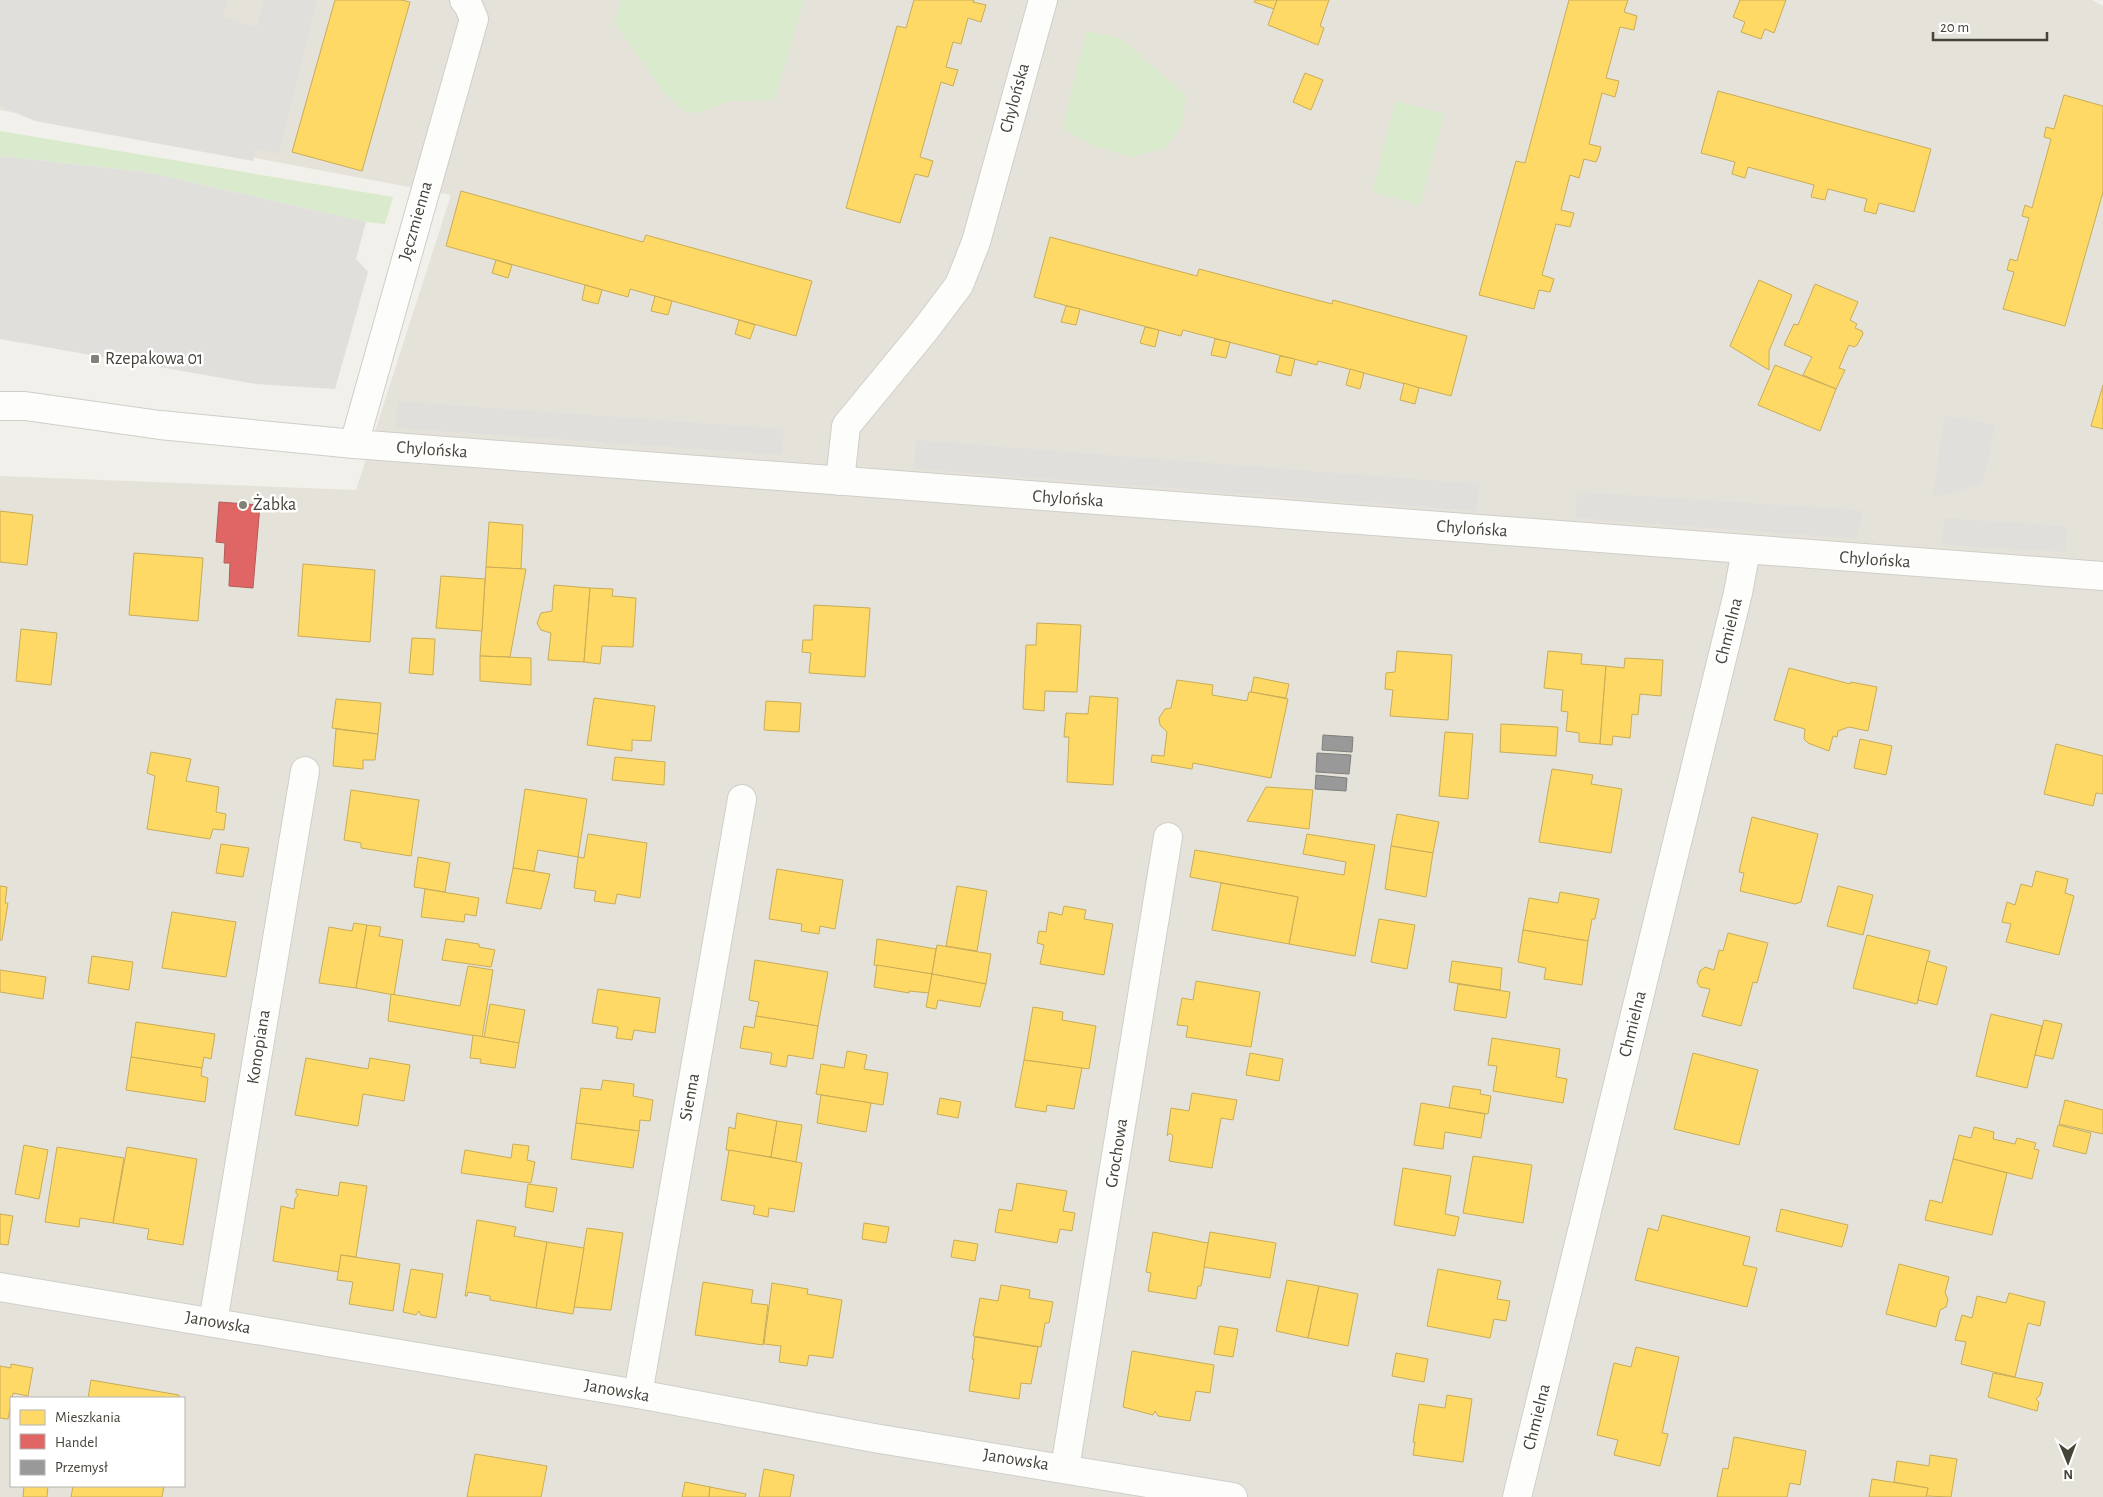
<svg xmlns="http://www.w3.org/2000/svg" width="2103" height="1497" font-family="'Alegreya Sans',sans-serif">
  <rect width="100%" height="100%" fill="#f1f0eb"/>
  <path fill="#e5e3d9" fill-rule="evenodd" d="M0 0H2092L2103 6V1497H0V476L356 490 451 195 0 110ZM11 1398H184V1486H11Z"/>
  <g fill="#daeacd">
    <path d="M622 0H804L775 99 726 102 698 113 685 112 665 94 614 22Z"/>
    <path d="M1087 31 1120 38 1186 95 1182 126 1165 148 1131 157 1094 146 1063 129 1070 94Z"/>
    <path d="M1396 101 1444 114 1420 205 1372 192Z"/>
    <path d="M0 131 393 197 385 224 366 222 146 172 0 156Z"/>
  </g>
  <g fill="#e0dfdb">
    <path d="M0 0H228L223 17 257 27 264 0H317L279 154 255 149 253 161 35 121 2 107 0 103Z"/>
    <path d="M0 156 146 172 366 222 356 259 368 272 335 389 256 384 0 339Z"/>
    <path d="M397 401 784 429 782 455 396 428Z"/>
    <path d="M1945 415 1995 425 1983 484 1932 498Z"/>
    <path d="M916 440 1479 484 1476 511 914 469Z"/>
    <path d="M1577 492 1862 510 1857 539 1575 518Z"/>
    <path d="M1944 518 2067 526 2066 552 1941 545Z"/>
  </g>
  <g fill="#ffd966" stroke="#c8ac58">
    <path d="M335 0H401L410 2 362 171 292 152Z"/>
    <path d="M914 0H974L973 2 986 5 981 22 968 18 961 44 953 42 946 67 958 70 953 86 941 82 920 157 933 161 928 177 915 174 900 223 846 208 897 26 906 28Z"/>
    <path d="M1255 0H1277L1274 9 1254 2Z"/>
    <path d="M1277 0H1329L1320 26 1324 28 1318 45 1268 25Z"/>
    <path d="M1569 0H1628L1624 12 1637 16 1634 30 1620 27 1606 78 1619 81 1615 97 1602 93 1589 144 1601 147 1599 155 1596 162 1584 159 1579 178 1570 175 1561 210 1574 213 1570 227 1556 224 1542 275 1554 279 1552 286 1550 292 1539 290 1534 309 1479 295 1516 161 1525 163Z"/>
    <path d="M1740 0H1786L1774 33 1765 29 1761 39 1741 32 1745 22 1733 17Z"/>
    <path d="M1305 73 1323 80 1311 110 1293 102Z"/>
    <path d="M1718 91 1931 149 1914 212 1879 203 1876 214 1864 211 1867 199 1828 189 1825 200 1811 197 1814 185 1748 167 1745 178 1732 174 1735 162 1701 153Z"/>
    <path d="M2064 95 2103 106V192L2065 326 2003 309 2014 272 2007 270 2010 259 2017 261 2029 218 2022 216 2025 205 2032 208 2051 139 2044 137 2046 127 2054 129Z"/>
    <path d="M461 191 643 242 646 235 812 281 796 336 630 289 628 297 446 246Z"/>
    <path d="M1050 237 1197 276 1199 269 1332 304 1333 300 1467 336 1451 396 1318 361 1317 365 1183 330 1181 336 1034 297Z"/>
    <path d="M496 260 512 265 508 278 492 273Z"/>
    <path d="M1759 280 1792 295 1769 351V370L1730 346Z"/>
    <path d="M1815 284 1858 302 1850 320 1857 324 1855 328 1862 331 1863 334 1857 345 1854 347 1849 345 1839 368 1845 370 1836 389 1803 375 1812 357 1784 345 1794 324 1798 325Z"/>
    <path d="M585 285 602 290 598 304 582 300Z"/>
    <path d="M655 296 672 301 668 315 651 311Z"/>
    <path d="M1066 306 1080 309 1076 325 1061 322Z"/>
    <path d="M739 320 755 325 750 339 735 334Z"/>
    <path d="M1145 327 1159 330 1155 347 1140 343Z"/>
    <path d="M1215 339 1230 342 1226 358 1211 355Z"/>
    <path d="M1280 356 1295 359 1291 376 1276 372Z"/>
    <path d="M1775 365 1836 389 1820 431 1758 405Z"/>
    <path d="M1350 369 1364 373 1360 389 1346 385Z"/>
    <path d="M1404 383 1419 388 1415 404 1400 400Z"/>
    <path d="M2103 385V429L2091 426Z"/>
    <path d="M0 511 33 515 27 565 0 562Z"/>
    <path d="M489 522 523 525 521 569 486 567Z"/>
    <path d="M134 553 203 558 198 621 129 615Z"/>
    <path d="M303 564 375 570 370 642 298 636Z"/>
    <path d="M486 567 526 569 510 657 480 656Z"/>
    <path d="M441 576 485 579 482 631 436 628Z"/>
    <path d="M554 585 590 588 584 662 548 660 551 633 541 630 537 623 541 613 552 611Z"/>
    <path d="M590 588 613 589 612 596 636 598 633 647 602 646 600 664 584 662Z"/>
    <path d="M814 605 870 608 865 677 809 673 811 653 802 652 803 640H812Z"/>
    <path d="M1037 623 1081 625 1077 692 1045 691 1044 711 1023 709 1026 645H1036Z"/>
    <path d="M21 629 57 633 51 685 16 681Z"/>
    <path d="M412 638 435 639 433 675 409 673Z"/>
    <path d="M1397 651 1452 655 1448 720 1390 716 1393 690 1385 689 1386 673 1395 672Z"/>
    <path d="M1548 651 1582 654 1581 664 1606 666 1600 744 1579 742V733L1566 731 1568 712 1561 711 1563 690 1544 688Z"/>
    <path d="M480 656 531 658V685L480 681Z"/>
    <path d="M1625 658 1663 660 1661 696 1640 694 1638 715 1632 714 1630 738 1613 736 1612 745 1600 744 1606 666 1624 668Z"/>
    <path d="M1789 668 1850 684 1851 682 1877 687 1868 731 1849 727 1838 731 1837 737 1833 736 1829 751 1808 743 1804 739 1805 729 1774 720Z"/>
    <path d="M1254 677 1289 684 1286 698 1251 692Z"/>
    <path d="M1177 680 1213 685 1212 695 1247 701 1249 692H1251L1288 699 1271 778 1193 763 1192 769 1151 762 1152 755 1164 756 1167 732 1160 725 1159 718 1165 709 1171 708Z"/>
    <path d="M1090 696 1118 698 1113 785 1067 782 1069 737H1064L1066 713 1088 714Z"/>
    <path d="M594 698 655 706 651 741 632 740V751L587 745Z"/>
    <path d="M336 699 381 703 378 734 332 728Z"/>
    <path d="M766 701 801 703 799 732 764 730Z"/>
    <path d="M1501 724 1558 727 1556 756 1500 752Z"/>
    <path d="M336 729 378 734 375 760H363V769L333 766Z"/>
    <path d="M1445 732 1473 734 1468 799 1439 796Z"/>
    <path d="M1860 739 1892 746 1886 775 1854 768Z"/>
    <path d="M2056 744 2103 756V794L2096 793 2093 806 2044 794Z"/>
    <path d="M151 752 191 759 186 781 219 787 216 812 226 814 224 830 213 829 210 839 147 829 155 776 147 773Z"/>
    <path d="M615 757 665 762 664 785 612 780Z"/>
    <path d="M1552 769 1593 775 1591 784 1622 789 1611 853 1539 842Z"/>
    <path d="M1266 787 1313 790 1309 829 1247 821Z"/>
    <path d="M525 789 587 799 578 857 538 850 534 871 513 868Z"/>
    <path d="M351 790 419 800 411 856 361 848V843L344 840Z"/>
    <path d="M1397 814 1439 822 1433 853 1391 846Z"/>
    <path d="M1752 817 1818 834 1801 902 1795 904 1740 891 1744 873 1739 872Z"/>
    <path d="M588 834 647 843 640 898 617 894 615 904 594 901 596 891 574 888 578 857 584 858Z"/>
    <path d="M1307 834 1375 845 1355 956 1289 944 1298 897 1190 877 1195 850 1344 875 1346 862 1303 854Z"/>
    <path d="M221 844 249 848 243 877 216 873Z"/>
    <path d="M1391 846 1433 853 1426 897 1385 889Z"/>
    <path d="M418 857 450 863 445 892 414 887Z"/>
    <path d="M513 868 550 874 541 909 506 903Z"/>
    <path d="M777 869 843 880 835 929 820 926 819 934 801 931 802 924 769 919Z"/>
    <path d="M2036 871 2068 879 2065 893 2074 896 2059 955 2006 942 2011 924 2002 922 2007 902 2015 905 2021 884 2032 887Z"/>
    <path d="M1221 883 1298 897 1289 944 1212 930Z"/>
    <path d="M0 886 7 887 5 903H8L2 940H0Z"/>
    <path d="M957 886 987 891 977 951 946 946Z"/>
    <path d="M1838 886 1873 895 1863 935 1827 926Z"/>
    <path d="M425 889 479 898 476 916 465 914 464 922 421 917Z"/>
    <path d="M1560 892 1599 899 1595 919H1592L1588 941 1523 930 1529 898 1558 903Z"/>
    <path d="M1064 906 1086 910 1084 919 1113 924 1104 975 1040 964 1044 945 1037 943 1039 931 1046 932 1049 912 1062 915Z"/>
    <path d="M172 912 236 922 226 977 162 968Z"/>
    <path d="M1379 919 1415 925 1407 969 1371 962Z"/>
    <path d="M354 923 367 925 356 988 319 983 329 927 352 931Z"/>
    <path d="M367 925 381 927 379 936 403 940 394 995 356 988Z"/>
    <path d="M1523 930 1588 941 1582 985 1544 979 1546 968 1518 962Z"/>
    <path d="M1728 933 1768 943 1757 983 1753 982 1741 1026 1702 1016 1710 989 1700 987 1697 982 1700 971 1705 967 1714 970 1719 950 1723 951Z"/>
    <path d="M1867 935 1930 951 1917 1004 1853 988Z"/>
    <path d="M446 939 479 944V947L495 950 491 967 442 960Z"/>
    <path d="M877 939 936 949 932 974 874 965Z"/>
    <path d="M937 945 991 954 986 984 932 974Z"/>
    <path d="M92 956 133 962 129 990 88 983Z"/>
    <path d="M755 960 828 972 818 1026 756 1016 759 1002 749 1000Z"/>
    <path d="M1452 961 1502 968 1500 990 1449 982Z"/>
    <path d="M1927 961 1947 967 1937 1005 1918 1000Z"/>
    <path d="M877 965 932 974 929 993 909 991V993L874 987Z"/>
    <path d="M468 966 493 970 482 1037 388 1021 391 994 460 1006Z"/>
    <path d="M0 970 46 977 43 999 0 992Z"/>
    <path d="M932 974 986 984 980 1007 938 1000 936 1009 926 1007Z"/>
    <path d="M1196 981 1260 992 1251 1047 1186 1037 1188 1026 1177 1025 1182 998 1193 1000Z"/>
    <path d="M1458 984 1510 992 1506 1018 1454 1010Z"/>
    <path d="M598 989 660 998 655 1033 634 1030 632 1040 616 1038 618 1027 592 1023Z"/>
    <path d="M490 1004 525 1010 519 1043 484 1037Z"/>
    <path d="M1033 1007 1063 1012 1062 1020 1096 1026 1089 1069 1024 1060Z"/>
    <path d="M1991 1014 2042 1026 2027 1088 1976 1076Z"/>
    <path d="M756 1016 818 1026 813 1059 788 1055 786 1067 770 1064 772 1053 740 1048 744 1026 754 1028Z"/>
    <path d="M2044 1020 2062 1024 2053 1059 2035 1055Z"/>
    <path d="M136 1022 215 1034 211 1059 204 1057 202 1068 131 1057Z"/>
    <path d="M473 1035 519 1043 515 1068 480 1063 481 1059 470 1058Z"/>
    <path d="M1492 1038 1560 1049 1556 1077 1567 1079 1563 1103 1493 1091 1497 1066 1488 1065Z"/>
    <path d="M847 1051 867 1055 864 1069 888 1073 883 1105 816 1094 821 1064 844 1068Z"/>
    <path d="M1250 1053 1283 1059 1279 1081 1246 1075Z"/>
    <path d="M1693 1053 1758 1070 1739 1145 1674 1129Z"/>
    <path d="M131 1057 202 1068 201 1076 208 1078 205 1102 126 1090Z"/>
    <path d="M306 1058 368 1069 370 1058 410 1065 404 1101 363 1094 358 1126 295 1115Z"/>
    <path d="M1024 1060 1082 1068 1074 1109 1047 1105 1046 1112 1015 1107Z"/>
    <path d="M603 1080 634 1084 633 1096 653 1100 650 1121 640 1120 639 1131 576 1123 581 1088 601 1090Z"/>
    <path d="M1453 1086 1481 1090 1480 1094 1491 1096 1488 1114 1449 1108Z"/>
    <path d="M1192 1093 1237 1100 1233 1120 1221 1118 1212 1168 1169 1161 1173 1136 1170 1133 1167 1136 1171 1108 1189 1111Z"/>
    <path d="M821 1095 871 1103 866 1132 817 1123Z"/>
    <path d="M940 1098 961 1102 958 1118 937 1114Z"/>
    <path d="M2065 1100 2103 1110V1134L2059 1124Z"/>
    <path d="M1421 1103 1485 1114 1481 1138 1445 1132 1443 1149 1414 1145Z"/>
    <path d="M737 1113 777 1121 771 1157 726 1150 729 1127 735 1129Z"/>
    <path d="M777 1121 802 1125 796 1162 771 1157Z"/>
    <path d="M576 1123 639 1131 633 1168 571 1159Z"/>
    <path d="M2058 1125 2091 1133 2086 1154 2053 1146Z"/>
    <path d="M1974 1127 1994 1132 1993 1139 2015 1144 2017 1138 2036 1143 2034 1149 2039 1150 2032 1179 1953 1159 1959 1135 1971 1138Z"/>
    <path d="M513 1144 529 1146 527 1160 535 1162 531 1183 461 1173 465 1150 511 1158Z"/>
    <path d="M24 1145 48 1150 39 1199 15 1194Z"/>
    <path d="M57 1147 124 1158 113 1223 80 1218 79 1227 45 1222Z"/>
    <path d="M127 1147 197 1159 183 1245 147 1239 149 1229 113 1223Z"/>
    <path d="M729 1150 802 1163 794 1212 769 1208 768 1217 753 1214 755 1206 721 1200Z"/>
    <path d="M1473 1156 1532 1165 1523 1223 1463 1213Z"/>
    <path d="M1953 1159 2007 1173 1992 1235 1925 1220 1930 1200 1942 1203Z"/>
    <path d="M1403 1168 1451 1176 1445 1214 1459 1217 1455 1236 1394 1225Z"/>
    <path d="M340 1182 367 1186 356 1257 341 1255 339 1272 273 1261 281 1206 294 1209 295 1199 298 1195 296 1193V1189L338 1196Z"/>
    <path d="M1017 1183 1067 1191 1063 1211 1075 1213 1072 1231 1060 1229 1057 1243 995 1232 999 1209 1012 1211Z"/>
    <path d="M528 1184 557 1188 553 1212 525 1207Z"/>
    <path d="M1781 1209 1848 1225 1842 1247 1776 1231Z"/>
    <path d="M0 1214 13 1216 8 1245 0 1244Z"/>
    <path d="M1662 1215 1750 1237 1743 1265 1757 1268 1747 1307 1635 1280 1648 1228 1658 1231Z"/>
    <path d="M477 1220 516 1227 514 1236 547 1242 536 1308 490 1300V1296L468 1292 467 1296H465Z"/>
    <path d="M864 1223 889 1227 886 1243 862 1239Z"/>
    <path d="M587 1228 623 1233 611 1310 574 1307Z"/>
    <path d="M1153 1232 1207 1243 1209 1241 1201 1286H1198L1196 1299 1148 1291 1151 1273 1146 1272Z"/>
    <path d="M1210 1232 1276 1243 1270 1278 1204 1267Z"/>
    <path d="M954 1240 978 1244 975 1261 951 1257Z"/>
    <path d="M547 1242 584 1248 573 1314 536 1308Z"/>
    <path d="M341 1255 400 1264 393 1311 349 1304 353 1282 337 1280Z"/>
    <path d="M1899 1264 1949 1277 1945 1293 1948 1299 1946 1307 1940 1310 1936 1327 1886 1314Z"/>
    <path d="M411 1269 443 1274 436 1318 421 1315 419 1311 416 1315 403 1312Z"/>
    <path d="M1438 1269 1501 1281 1497 1299 1510 1301 1506 1321 1494 1319 1490 1338 1427 1326Z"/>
    <path d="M1287 1280 1319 1286 1308 1338 1276 1331Z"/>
    <path d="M703 1282 753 1290 751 1303 768 1305 763 1345 695 1335Z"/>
    <path d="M772 1283 808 1289 807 1294 842 1300 833 1358 809 1355 807 1366 779 1362 781 1346 764 1344Z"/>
    <path d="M1001 1285 1030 1290 1029 1298 1053 1302 1049 1323H1045L1041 1347 973 1336 980 1298 998 1301Z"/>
    <path d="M1319 1286 1358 1294 1348 1346 1308 1338Z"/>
    <path d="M2009 1293 2045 1302 2040 1326 2028 1323 2015 1377 1961 1364 1966 1342 1955 1340 1962 1315 1972 1318 1977 1296 2006 1303Z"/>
    <path d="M1219 1326 1238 1329 1233 1357 1214 1354Z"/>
    <path d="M975 1337 1038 1347 1031 1384 1021 1383 1019 1399 969 1391 974 1359H972Z"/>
    <path d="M1636 1347 1679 1357 1662 1433 1668 1434 1660 1466 1614 1455 1618 1440 1597 1435 1614 1363 1631 1367Z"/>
    <path d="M1132 1351 1214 1365 1210 1393 1196 1391 1190 1421 1158 1416 1155 1411 1153 1415 1123 1407Z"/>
    <path d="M1396 1353 1428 1359 1424 1382 1392 1376Z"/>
    <path d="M11 1364 33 1368 28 1396 13 1393 8 1419 0 1418V1366L11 1368Z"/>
    <path d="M1993 1373 2043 1383 2040 1395 2036 1399 2039 1402 2037 1411 1988 1397Z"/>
    <path d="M91 1380 179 1395V1398H88Z"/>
    <path d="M1447 1395 1472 1399 1463 1462 1413 1455 1415 1442H1413L1419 1404 1445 1408Z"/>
    <path d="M1734 1437 1806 1451 1800 1485 1790 1483 1787 1497H1717L1723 1468 1728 1469Z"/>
    <path d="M475 1454 547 1466 541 1497H467Z"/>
    <path d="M1930 1455 1957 1459 1951 1497 1926 1496 1928 1488 1894 1482 1897 1461 1929 1466Z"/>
    <path d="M764 1469 794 1475 790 1497H759Z"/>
    <path d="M1872 1479 1928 1488 1926 1497H1869Z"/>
    <path d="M685 1482 710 1487 709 1497H682Z"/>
    <path d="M24 1486H48L47 1497H23Z"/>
    <path d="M73 1486H164L162 1497H71Z"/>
    <path d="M710 1487 746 1494 745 1497H709Z"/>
  </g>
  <path fill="#e06666" stroke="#b25c58" d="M219 502 260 505 253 588 229 586 230 563H224L225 543 216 542Z"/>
  <g fill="#999" stroke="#807f7c">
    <path d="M1323 735 1353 737 1352 752 1322 750Z"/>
    <path d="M1317 753 1351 755 1349 774 1316 772Z"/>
    <path d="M1316 775 1347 778 1346 791 1315 789Z"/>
  </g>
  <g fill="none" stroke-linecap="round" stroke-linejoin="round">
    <g stroke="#cfcec9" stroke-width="30">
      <g id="minor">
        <path d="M0 406H25L160 425 354 444 2103 576"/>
        <path d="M354 444 474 19 468 5 464 0"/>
        <path d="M840 481 846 426 925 330 959 285 976 242 1043 0"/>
        <path d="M0 1287 638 1394 874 1438 1233 1497"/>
        <path d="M213 1322 305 771"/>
        <path d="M638 1394 742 799"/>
        <path d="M1065 1468 1168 837"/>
        <path d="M1517 1497 1738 593 1746 550"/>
      </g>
    </g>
    <use href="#minor" stroke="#fdfdfc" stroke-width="28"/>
  </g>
  <g fill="#828077" stroke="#fff" stroke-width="2">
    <rect x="90" y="354" width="10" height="10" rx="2.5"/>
    <circle cx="243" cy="505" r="5"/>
  </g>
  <g text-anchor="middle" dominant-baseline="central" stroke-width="5" stroke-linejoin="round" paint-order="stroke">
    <g font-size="18" fill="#464338" stroke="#fff">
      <text transform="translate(1015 98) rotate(-75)">Chylońska</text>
      <text transform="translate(416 221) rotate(-74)">Jęczmienna</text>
      <text transform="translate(432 450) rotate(4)">Chylońska</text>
      <text transform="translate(1068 499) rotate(4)">Chylońska</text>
      <text transform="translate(1472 529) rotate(4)">Chylońska</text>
      <text transform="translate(1875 560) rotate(4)">Chylońska</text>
      <text transform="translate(1729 631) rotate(-76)">Chmielna</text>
      <text transform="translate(1633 1024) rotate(-76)">Chmielna</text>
      <text transform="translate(259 1047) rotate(-81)">Konopiana</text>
      <text transform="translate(690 1097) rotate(-80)">Sienna</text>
      <text transform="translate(1117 1153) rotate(-81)">Grochowa</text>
      <text transform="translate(218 1323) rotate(10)">Janowska</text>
      <text transform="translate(617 1391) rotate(10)">Janowska</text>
      <text transform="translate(1537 1417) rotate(-76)">Chmielna</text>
      <text transform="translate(1016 1460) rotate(9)">Janowska</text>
    </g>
    <g font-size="18" fill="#464338" stroke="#fff" text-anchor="start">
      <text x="105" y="359">Rzepakowa 01</text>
      <text x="253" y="505">Żabka</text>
    </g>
  </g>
  <rect x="10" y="1397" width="175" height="90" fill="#ffffff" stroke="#b5b4af"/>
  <rect x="20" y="1410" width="25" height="15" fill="#ffd966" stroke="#b5b4af"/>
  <text x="55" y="1422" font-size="15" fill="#464338">Mieszkania</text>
  <rect x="20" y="1434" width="25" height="15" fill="#e06666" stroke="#b5b4af"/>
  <text x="55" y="1447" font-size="15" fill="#464338">Handel</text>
  <rect x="20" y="1460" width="25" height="15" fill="#999999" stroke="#b5b4af"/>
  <text x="55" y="1472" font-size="15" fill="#464338">Przemysł</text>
  <g transform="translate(2068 1462) rotate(179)" stroke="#ffffff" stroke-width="4" paint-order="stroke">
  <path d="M0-4L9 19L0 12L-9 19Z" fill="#464338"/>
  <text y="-8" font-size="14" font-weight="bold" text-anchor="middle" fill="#464338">N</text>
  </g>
  <path d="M1933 32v8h114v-8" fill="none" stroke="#464338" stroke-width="2.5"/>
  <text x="1940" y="32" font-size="15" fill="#464338" stroke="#ffffff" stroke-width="4" paint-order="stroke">20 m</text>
</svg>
